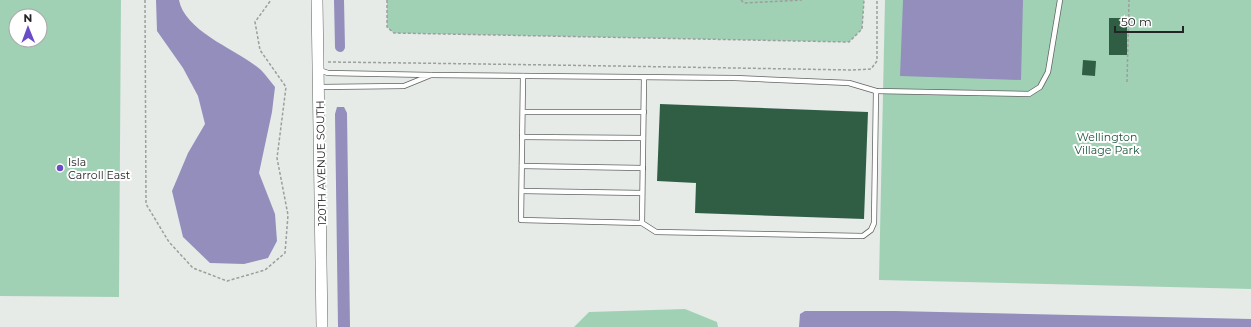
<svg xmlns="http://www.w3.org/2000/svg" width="1251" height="327" font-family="Montserrat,sans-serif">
  <rect width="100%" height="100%" fill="#e6ebe8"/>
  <g fill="#a1d1b5" fill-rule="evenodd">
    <path d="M0 0H121L119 297 0 296ZM16 16H40V40H16Z"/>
    <path d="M387 0H864L862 29 849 42 394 33 387 27Z"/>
    <path d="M885 0H1251V289L879 280Z"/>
    <path d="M685 309 717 322 718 327H574L589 312Z"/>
  </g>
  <g fill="#938ebb">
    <path d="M156 0H179C185 32 238 50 261 70 266 75 270 81 275 87L272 112 259 173 275 214 277 241 268 258 244 264 210 263 183 237 172 191 188 153 205 124 198 96 183 68 157 31Z"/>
    <path d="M903 0H1023L1021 80 900 76Z"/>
    <path d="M337 107H344L347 113 350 327H338L335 114Z"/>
    <path d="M805 311H895L1251 319V327H799L800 314Z"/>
  </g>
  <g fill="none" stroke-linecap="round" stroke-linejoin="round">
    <path stroke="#938ebb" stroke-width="10" d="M339 0 340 47"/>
  </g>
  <g fill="#305e45">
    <rect x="1109" y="18" width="18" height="37"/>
    <path d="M1083 60 1096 61 1095 76 1082 75Z"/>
    <path d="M660 104 868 112 864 219 695 213 696 183 657 181Z"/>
  </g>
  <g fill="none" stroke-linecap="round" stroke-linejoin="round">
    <g stroke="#616562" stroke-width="6">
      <g id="service">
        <path d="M319 70 328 73 431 75 404 86 320 87"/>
        <path d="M431 75 735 78 849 83 876 91 1029 94 1040 87 1048 72 1060 0"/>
        <path d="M523 76 521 220 642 223"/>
        <path d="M644 78 642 223 656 232 863 236 871 230 874 223 876 91"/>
        <path d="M523 112H644"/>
        <path d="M522 137 643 138"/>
        <path d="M522 166 643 168"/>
        <path d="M522 191 642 193"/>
      </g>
    </g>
    <g stroke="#616562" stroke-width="12">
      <path id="tertiary" d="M317 0 322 327"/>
    </g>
    <g stroke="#9b9f9d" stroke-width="1.5" stroke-dasharray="3 2" stroke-linecap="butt">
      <path d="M145 0 146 204 169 242 193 268 227 281 265 270 285 253 288 215 277 158 286 87 260 50 255 22 271 0"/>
      <path d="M387 0V27L394 33 849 42 862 29 864 0"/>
      <path d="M741 0 744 3 802 0"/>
      <path d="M328 62C503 64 677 67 852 70L871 69 877 61V0"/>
      <path d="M1127 82 1129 0"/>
    </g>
    <use href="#service" stroke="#fff" stroke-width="4.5"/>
    <use href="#tertiary" stroke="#fff" stroke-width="11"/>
  </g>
  <circle fill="#6a4dc6" stroke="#fff" stroke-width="1.5" cx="60" cy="168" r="4"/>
  <g text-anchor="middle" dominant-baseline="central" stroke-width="4" stroke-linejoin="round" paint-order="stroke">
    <g font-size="11" fill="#1a5438" stroke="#fff">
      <text x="1107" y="137">Wellington<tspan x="1107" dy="13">Village Park</tspan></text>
    </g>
    <g font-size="11" fill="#232524" stroke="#fff" text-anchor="start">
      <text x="68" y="162">Isla<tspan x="68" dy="13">Carroll East</tspan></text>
    </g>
    <g font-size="11" fill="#232524" stroke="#fff">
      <text transform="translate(321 163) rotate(-91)">120TH AVENUE SOUTH</text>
    </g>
  </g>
  <g transform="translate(28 28) rotate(359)"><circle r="19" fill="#ffffff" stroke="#a7a8a7"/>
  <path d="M0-3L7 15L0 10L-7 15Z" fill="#6a4dc6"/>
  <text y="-6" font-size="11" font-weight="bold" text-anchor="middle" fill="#232524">N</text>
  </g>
  <path d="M1115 26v6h68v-6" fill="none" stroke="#232524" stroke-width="2"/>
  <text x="1121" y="26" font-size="12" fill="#232524" stroke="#ffffff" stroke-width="3" paint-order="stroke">50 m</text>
</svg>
